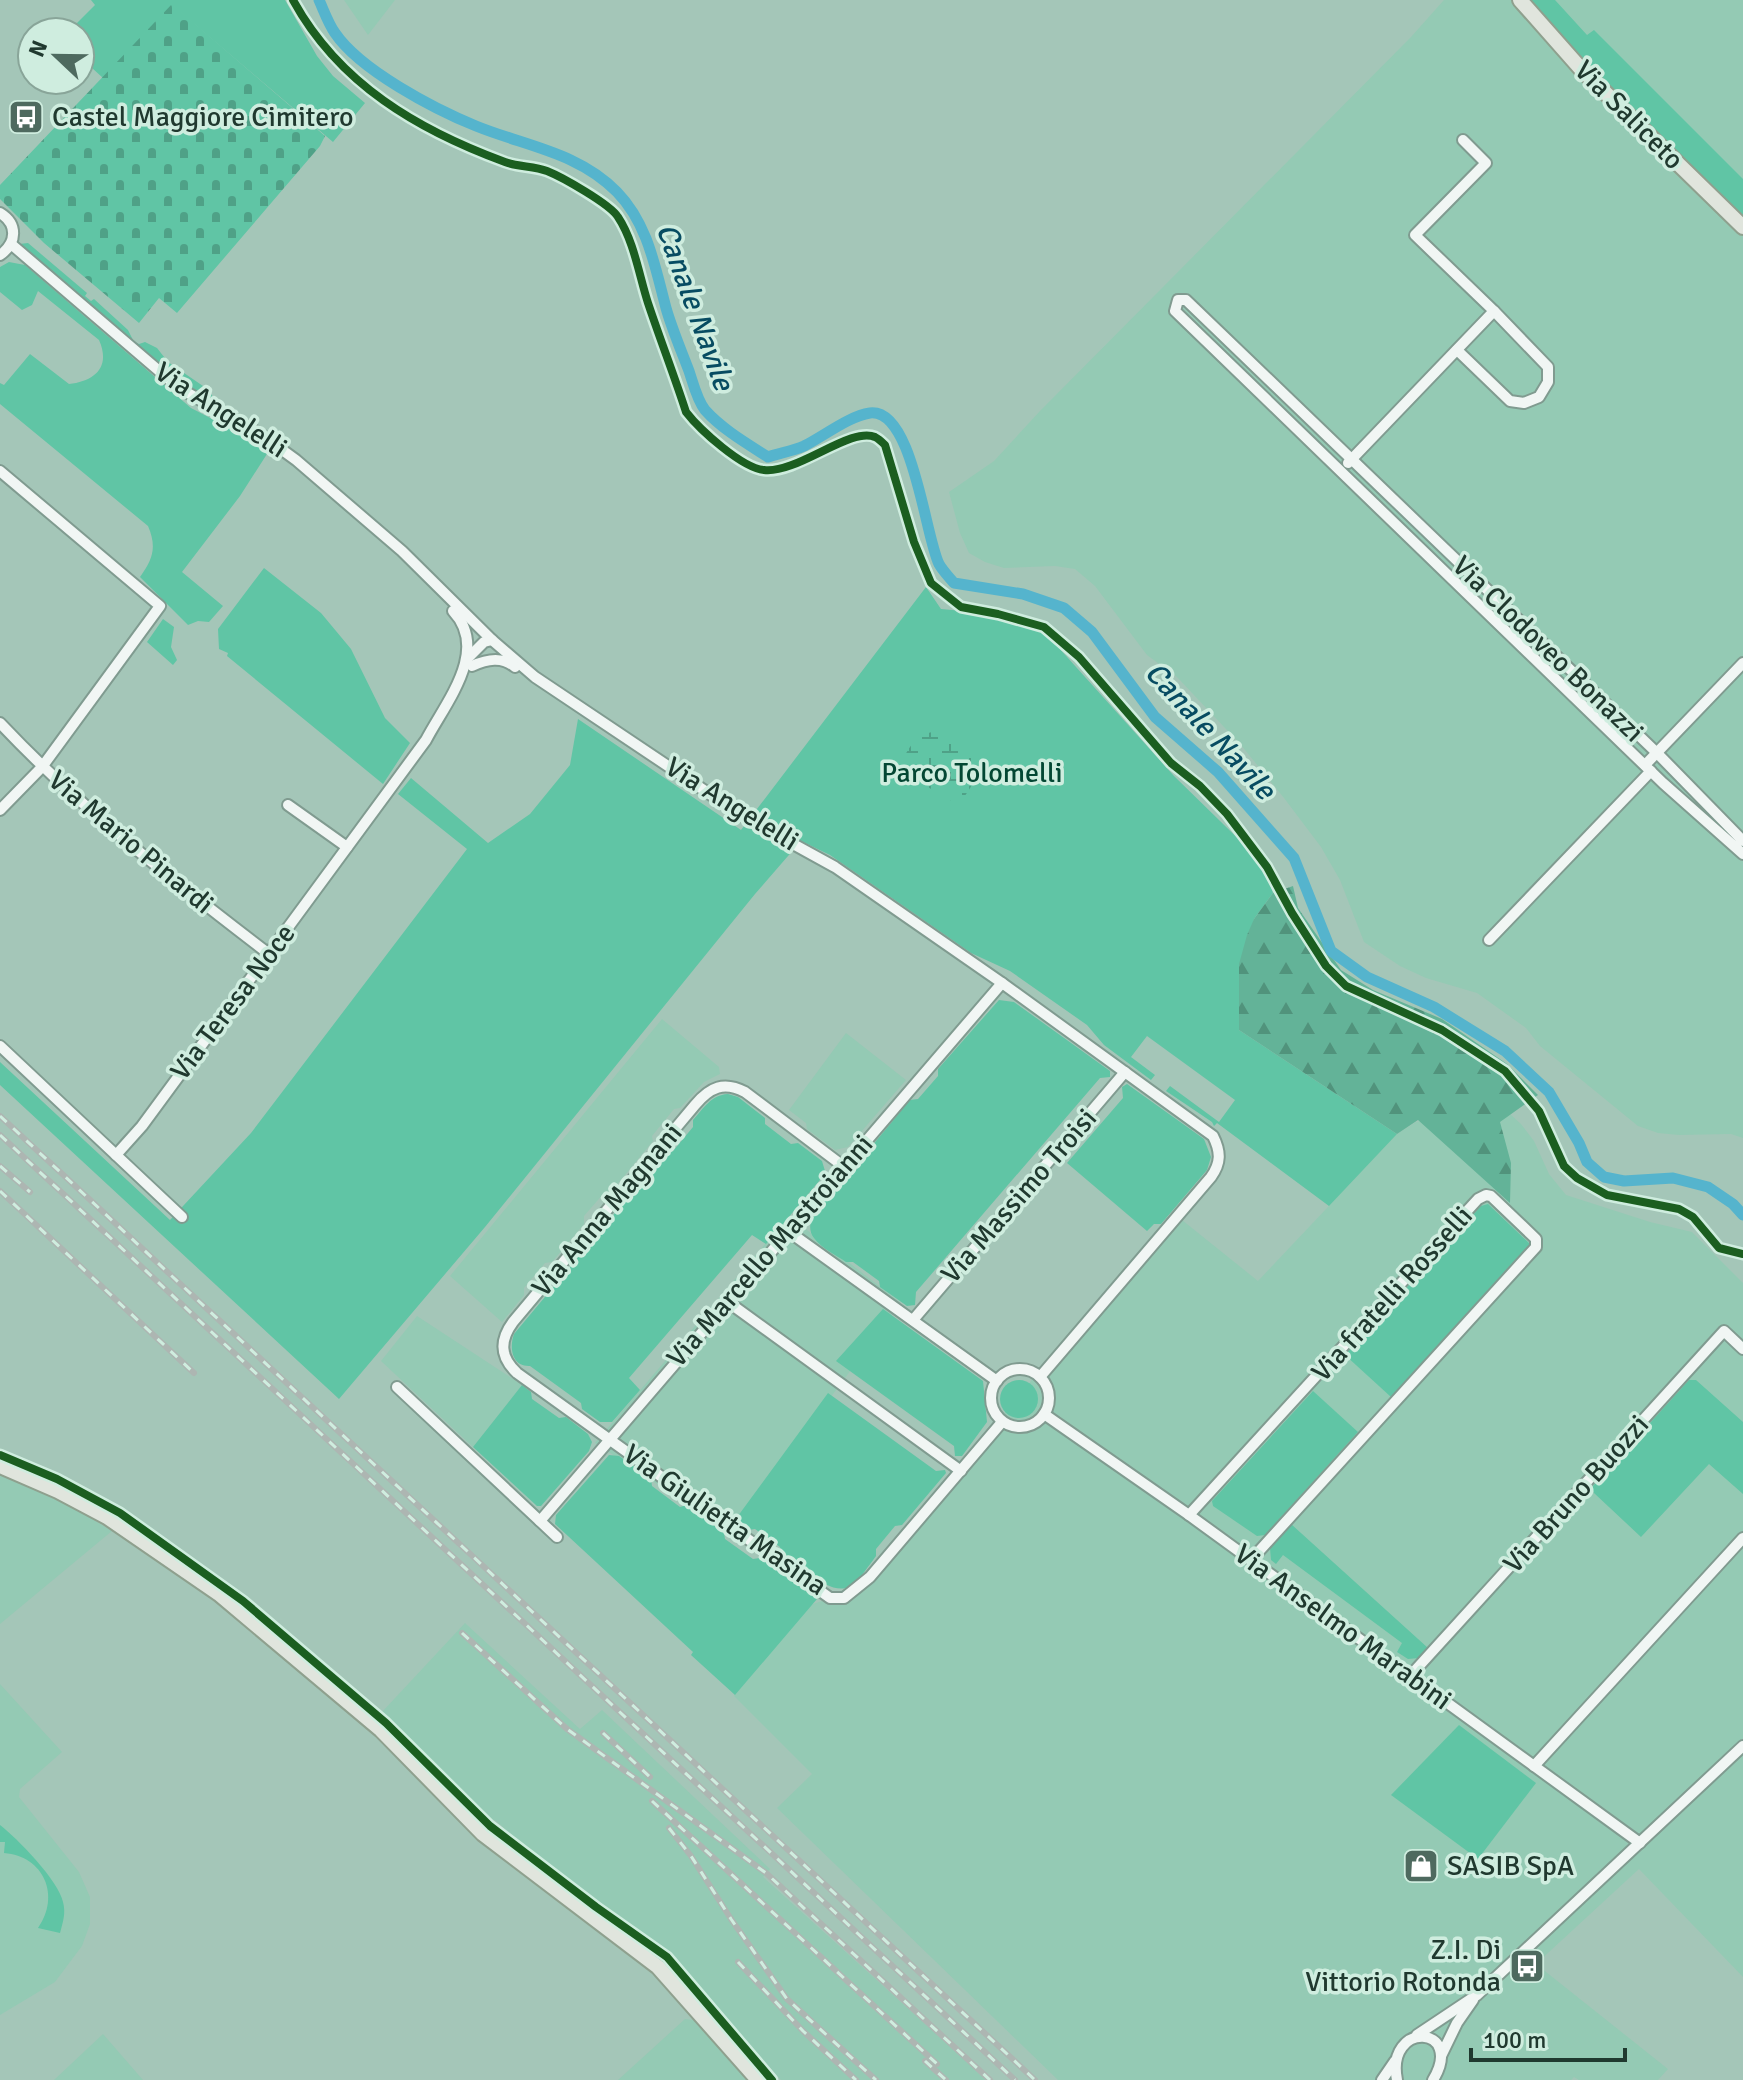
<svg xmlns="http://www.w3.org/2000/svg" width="1743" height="2080" font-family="Signika,sans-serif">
  <defs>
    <pattern id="forest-firs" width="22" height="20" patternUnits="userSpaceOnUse" patternTransform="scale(2)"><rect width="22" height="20" fill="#63b398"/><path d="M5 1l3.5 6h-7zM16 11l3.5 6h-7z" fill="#51937c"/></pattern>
    <pattern id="wetland-marsh" width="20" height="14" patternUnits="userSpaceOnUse" patternTransform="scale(2)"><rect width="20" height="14" fill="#60c5a5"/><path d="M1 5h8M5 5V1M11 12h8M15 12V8" fill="none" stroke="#4fa187"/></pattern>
    <pattern id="cemetery-stones" width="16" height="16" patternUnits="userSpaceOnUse" patternTransform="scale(2)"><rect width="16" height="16" fill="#60c5a5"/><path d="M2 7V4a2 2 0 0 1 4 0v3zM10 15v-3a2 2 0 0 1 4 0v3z" fill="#4fa187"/></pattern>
  </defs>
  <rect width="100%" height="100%" fill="#a4c6b8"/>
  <g fill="#94cab4">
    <path d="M344 0H395L368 35Z"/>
    <path d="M1444 0H1743V1138L1731 1134 1679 1135 1658 1133 1638 1126 1540 1046 1526 1028 1477 993 1426 978 1400 966 1364 942 1340 880 1321 847 1284 798 1241 745 1177 677 1147 655 1095 586 1075 569 1055 566 1004 568 985 562 969 553 960 533 949 492 994 461 1040 411 1411 37Z"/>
    <path d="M662 1019 719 1067 720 1074 704 1082 680 1108 674 1109 652 1136 653 1141 611 1192 604 1193 584 1216V1224L552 1262 545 1263 524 1288V1295L502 1322 450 1276Z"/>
    <path d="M846 1033 906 1080 848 1147 835 1150 807 1129 806 1123 789 1110Z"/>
    <path d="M1488 1094 1521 1124 1534 1141 1549 1174 1566 1195 1650 1222 1692 1232 1743 1283V1977L1639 1869 1536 1964 1668 2069 1658 2080H1579L1574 2077 1571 2080H1058L777 1808 812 1774 734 1696 810 1605 843 1594 874 1569 1172 1212 1258 1281 1397 1134 1416 1122 1448 1114Z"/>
    <path d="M789 1216 901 1303 730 1532 595 1443Z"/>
    <path d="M417 1316 522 1385 473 1447 381 1361Z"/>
    <path d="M0 1472 81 1512 112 1531 0 1624Z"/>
    <path d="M465 1623 580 1729 602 1710 770 1869 763 1877 987 2080H781L665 1950 565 1880 507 1836 504 1828 495 1820 488 1819 382 1712Z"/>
    <path d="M0 1684 62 1752 20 1789 19 1797 79 1872 90 1897V1924L82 1946 55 1982 0 2015Z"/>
    <path d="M685 2019 701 2021 750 2080H618Z"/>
    <path d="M103 2034 143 2080H54Z"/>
  </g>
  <g fill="#60c5a5">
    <path d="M91 0H285L317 56 333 76 365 103 333 142 172 5 103 78 80 57V32H68L95 5Z"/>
    <path d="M1529 0H1555L1587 35 1594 30 1743 179V218L1594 73Z"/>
    <path d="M28 243 87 293 85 296 91 301 94 299 128 330 134 342 139 344 145 342 157 348 168 362 203 386 212 395 213 402 177 379 19 244Z"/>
    <path d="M9 262 25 265 191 408 247 437 267 454 240 496 182 572 223 606 209 622 198 621 188 625 140 577C153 559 157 547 148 526L0 404V383L4 385 30 354 69 384C95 381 111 367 99 340L38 291 32 305 22 310 0 292V267Z"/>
    <path d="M264 568 321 613 351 649 385 718 410 743 383 784 227 656 228 653 219 649 218 629Z"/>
    <path d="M926 587 941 609 963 611 1041 628 1174 776 1264 864 1273 893 1254 919 1239 1030 1397 1134 1329 1206 1217 1123 1214 1126 1212 1122 1166 1091 1170 1086 1219 1122 1235 1100 1147 1036 1131 1057 1155 1075 1151 1080 1104 1045 1087 1025 1010 971 971 953 830 855 801 841 755 894 485 1227 339 1399 0 1085V1062L170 1220 251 1133 467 849 398 794 411 778 488 843 530 814 570 765 578 719 741 830Z"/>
    <path d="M163 619 174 627 171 647 177 660 173 665 147 642Z"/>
    <path d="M999 1000 1014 1002 1110 1071V1077L1100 1078 916 1292 915 1305 907 1306 880 1287 879 1281 853 1262H846C836 1255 821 1248 814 1238 799 1219 832 1191 843 1177H850L871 1153V1147L910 1100 918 1099 938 1076V1069Z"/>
    <path d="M1127 1084 1204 1139 1211 1157 1207 1170 1161 1224H1154L1147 1231 1067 1163 1123 1098 1122 1087Z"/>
    <path d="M728 1094 738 1097 765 1118V1124L791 1144 798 1143 822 1161 825 1171 820 1180 766 1244 752 1235 629 1378 640 1390 612 1422H600L582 1409 581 1403 530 1366C512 1367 509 1348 514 1334L666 1152 673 1151 693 1127V1120C704 1108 711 1095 728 1094Z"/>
    <path d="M1488 1204 1530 1244 1391 1397 1345 1355 1481 1206Z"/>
    <path d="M883 1309 983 1381 987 1422 962 1456H955L954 1446 836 1361Z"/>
    <circle cx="1019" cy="1399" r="19"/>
    <path d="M1689 1380H1696L1743 1422V1494L1709 1464 1641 1537 1594 1493 1592 1487Z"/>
    <path d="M522 1385 531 1392 532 1399 559 1418 566 1417 588 1434 592 1442 589 1451 541 1506H537L473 1447Z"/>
    <path d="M1313 1391 1358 1432 1265 1535 1257 1536 1213 1506 1212 1501Z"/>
    <path d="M828 1393 936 1471 945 1470 946 1473 902 1525 895 1526 876 1549V1556C869 1565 860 1580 850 1586 832 1598 796 1564 781 1553L780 1547 755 1529 748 1530 735 1520Z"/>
    <path d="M609 1455 619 1456 651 1479 652 1486 680 1507 687 1505 724 1533 725 1539 753 1559 760 1558 817 1599 735 1695 691 1655 693 1652 555 1524 556 1515Z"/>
    <path d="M1291 1524 1428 1648 1419 1658 1408 1659 1397 1652 1402 1643 1283 1555 1276 1564 1271 1560 1270 1548Z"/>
    <path d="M1459 1725 1536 1783 1478 1859 1391 1795Z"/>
    <path d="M0 1825C17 1838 59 1881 63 1902 66 1913 63 1922 60 1933L38 1928C61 1896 44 1856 4 1853L5 1842H0Z"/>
  </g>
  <path fill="url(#forest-firs)" d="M1293 886 1298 908 1341 970 1373 990 1442 1019 1507 1064 1538 1095 1500 1122 1511 1163 1510 1203 1418 1120 1397 1134 1239 1030V964L1247 935 1254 919 1273 893Z"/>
  <path fill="url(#wetland-marsh)" d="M942 730 989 759 959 805 912 778 901 764C910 743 918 733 942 730Z"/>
  <path fill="url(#cemetery-stones)" d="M172 4 325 136 320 146 177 313 159 298 139 323 44 243 0 199V185Z"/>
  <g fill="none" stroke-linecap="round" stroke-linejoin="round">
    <path stroke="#55b4cd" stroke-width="11" d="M319 0C324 11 328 23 335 33 360 70 434 109 476 126 525 146 578 152 617 192 648 224 655 267 666 308 672 329 681 350 689 371 693 383 697 400 705 410 722 429 746 443 768 457 780 453 793 451 804 446 824 436 849 416 870 413 913 408 925 536 939 564 943 571 949 577 954 583L1023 594 1064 608 1092 632 1155 717 1218 772 1294 858 1331 951 1367 977 1434 1007 1505 1051 1549 1092 1579 1143 1587 1162 1604 1177 1624 1181 1673 1178 1708 1187 1733 1204 1743 1215"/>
    <g stroke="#809b90" stroke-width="14">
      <g id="minor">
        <path d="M0 213C18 224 17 243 0 255"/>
        <path d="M11 244 179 388 259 433 296 460 402 551 492 640 535 677 744 817 835 867 1002 983 1213 1136C1221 1152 1221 1163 1211 1177L1040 1377"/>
        <path d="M1457 350 1510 401 1524 403 1539 397 1548 382V367L1494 311"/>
        <path d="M1348 463 1494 311 1415 235 1486 163 1463 140"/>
        <path d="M0 471 160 606 42 767 0 810"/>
        <path d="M467 659 484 642 492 640"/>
        <path d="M472 666C487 659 502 656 515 667"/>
        <path d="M0 723C81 809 175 882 269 954"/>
        <path d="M1645 765 1743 663"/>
        <path d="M288 805 347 847"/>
        <path d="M1743 841 1657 753 1186 300H1178L1175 311 1663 783 1743 854"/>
        <path d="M1489 940 1651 771"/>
        <path d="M0 1046 182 1217"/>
        <path d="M116 1155 142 1126 426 740C446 702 490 650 453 611"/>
        <path d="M843 1166 745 1092C724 1081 710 1087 695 1105L513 1322C499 1341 500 1357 517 1373L830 1598H844L870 1577 1002 1422"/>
        <path d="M788 1231 997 1381"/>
        <path d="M728 1302 961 1471"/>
        <path d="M913 1320 1125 1072"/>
        <circle cx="1020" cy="1398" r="29"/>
        <path d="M397 1387 557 1537"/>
        <path d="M1044 1414 1189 1515 1640 1843"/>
        <path d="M1189 1515 1478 1199 1486 1195 1491 1196 1536 1239V1247L1251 1560"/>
        <path d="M540 1521 1002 983"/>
        <path d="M1410 1676 1724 1331 1743 1349"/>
        <path d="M1534 1766 1743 1538"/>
        <path d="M1417 2035 1477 1995 1743 1746"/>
        <path d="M1441 2056 1457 2023 1473 2000"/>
        <path d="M1382 2080 1395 2061"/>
        <path d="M1397 2080C1385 2020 1466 2025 1433 2080"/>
      </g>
    </g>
    <g stroke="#8fa08e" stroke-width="18">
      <g id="major">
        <path d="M1520 0 1581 69 1743 227"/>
        <path d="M0 1466 58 1491 107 1517 219 1594 381 1730 483 1834 658 1967 758 2080"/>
      </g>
    </g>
    <use href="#minor" stroke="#f1f6f4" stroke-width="10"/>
    <use href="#major" stroke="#e0e5dd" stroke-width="14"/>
    <g stroke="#adb6b2" stroke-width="6">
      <g id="rail">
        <path d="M0 1116 1035 2080"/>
        <path d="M0 1135 1015 2080"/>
        <path d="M0 1166 30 1192"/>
        <path d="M0 1191 194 1373"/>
        <path d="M462 1633 567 1729 766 1873 990 2080"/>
        <path d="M603 1733 650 1777"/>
        <path d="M652 1801 937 2064"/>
        <path d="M669 1828 691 1856 731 1919 787 1999 876 2080"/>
        <path d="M738 1962 803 2031 856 2080"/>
        <path d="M925 2061 946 2080"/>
      </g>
    </g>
    <use href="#rail" stroke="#cfeddf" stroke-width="3" stroke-dasharray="9" stroke-linecap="butt"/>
    <g stroke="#cfeddf" stroke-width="13">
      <g id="cycleway">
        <path d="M293 0C339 84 418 130 505 162 518 167 534 166 547 171 562 177 610 204 618 217 634 241 639 275 648 303 660 339 674 375 686 412 700 430 742 468 764 470 797 474 851 426 875 437 879 439 882 442 885 445L914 542 931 583 961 607 998 614 1044 627 1079 657 1171 763 1200 786 1227 814 1267 867 1292 913 1326 966 1346 986 1442 1030 1505 1071 1539 1111 1564 1166 1577 1178 1607 1195 1679 1209 1693 1217 1719 1248 1743 1254"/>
        <path d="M0 1455 57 1479 120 1513 243 1601 386 1723 490 1826 596 1907 667 1957 772 2080"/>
      </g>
    </g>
    <use href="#cycleway" stroke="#1b5e20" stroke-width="8"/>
  </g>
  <defs>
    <g id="bus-square" transform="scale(1.8)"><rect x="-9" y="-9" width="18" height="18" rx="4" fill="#4e6a5f" stroke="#cfeddf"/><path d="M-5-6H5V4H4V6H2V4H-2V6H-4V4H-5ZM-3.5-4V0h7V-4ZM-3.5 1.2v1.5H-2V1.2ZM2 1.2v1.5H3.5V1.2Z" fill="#fff"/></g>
    <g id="shop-square" transform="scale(1.8)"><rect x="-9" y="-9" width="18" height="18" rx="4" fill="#4e6a5f" stroke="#cfeddf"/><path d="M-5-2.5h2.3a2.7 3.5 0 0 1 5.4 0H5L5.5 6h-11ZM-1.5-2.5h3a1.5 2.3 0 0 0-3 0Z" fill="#fff"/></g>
  </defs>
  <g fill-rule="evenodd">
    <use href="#bus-square" x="26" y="117"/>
    <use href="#shop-square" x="1421" y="1866"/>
    <use href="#bus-square" x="1527" y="1966"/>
  </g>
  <g text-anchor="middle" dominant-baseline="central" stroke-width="7" stroke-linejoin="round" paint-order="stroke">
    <g font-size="28" fill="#20392f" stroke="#cfeddf">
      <text transform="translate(1629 115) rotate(45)">Via Saliceto</text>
      <text transform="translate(221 410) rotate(33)">Via Angelelli</text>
      <text transform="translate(1548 649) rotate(44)">Via Clodoveo Bonazzi</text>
      <text transform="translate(732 804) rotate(32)">Via Angelelli</text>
      <text transform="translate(131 842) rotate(40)">Via Mario Pinardi</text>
      <text transform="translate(233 1002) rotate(-53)">Via Teresa Noce</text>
      <text transform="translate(1019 1196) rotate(-49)">Via Massimo Troisi</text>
      <text transform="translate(607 1210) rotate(-50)">Via Anna Magnani</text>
      <text transform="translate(770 1251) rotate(-49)">Via Marcello Mastroianni</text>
      <text transform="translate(1392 1294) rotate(-48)">Via fratelli Rosselli</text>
      <text transform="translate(1576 1494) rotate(-48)">Via Bruno Buozzi</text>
      <text transform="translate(725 1520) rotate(35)">Via Giulietta Masina</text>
      <text transform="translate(1343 1627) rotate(36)">Via Anselmo Marabini</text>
    </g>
    <g font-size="28" fill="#20392f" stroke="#cfeddf" text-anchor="start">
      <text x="52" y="117">Castel Maggiore Cimitero</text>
      <text x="1447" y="1866">SASIB SpA</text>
      <text x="1501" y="1950" text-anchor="end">Z.I. Di<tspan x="1501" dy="32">Vittorio Rotonda</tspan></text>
    </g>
    <g font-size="28" fill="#034733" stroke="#cfeddf">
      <text x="972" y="773">Parco Tolomelli</text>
    </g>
    <g font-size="30" font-style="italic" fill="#074c62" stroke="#cfeddf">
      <text transform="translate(695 307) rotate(70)">Canale Navile</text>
      <text transform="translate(1210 731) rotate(47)">Canale Navile</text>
    </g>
  </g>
  <g transform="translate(56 56) rotate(292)"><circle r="38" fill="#cfeddf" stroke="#89a599" stroke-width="2"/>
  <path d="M0-6L14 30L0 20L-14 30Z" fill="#4e6a5f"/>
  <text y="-12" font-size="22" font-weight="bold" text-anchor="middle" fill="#20392f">N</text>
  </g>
  <path d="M1471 2048v12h154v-12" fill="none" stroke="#20392f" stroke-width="4"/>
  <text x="1483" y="2048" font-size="24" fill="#20392f" stroke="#cfeddf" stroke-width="6" paint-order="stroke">100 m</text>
</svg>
